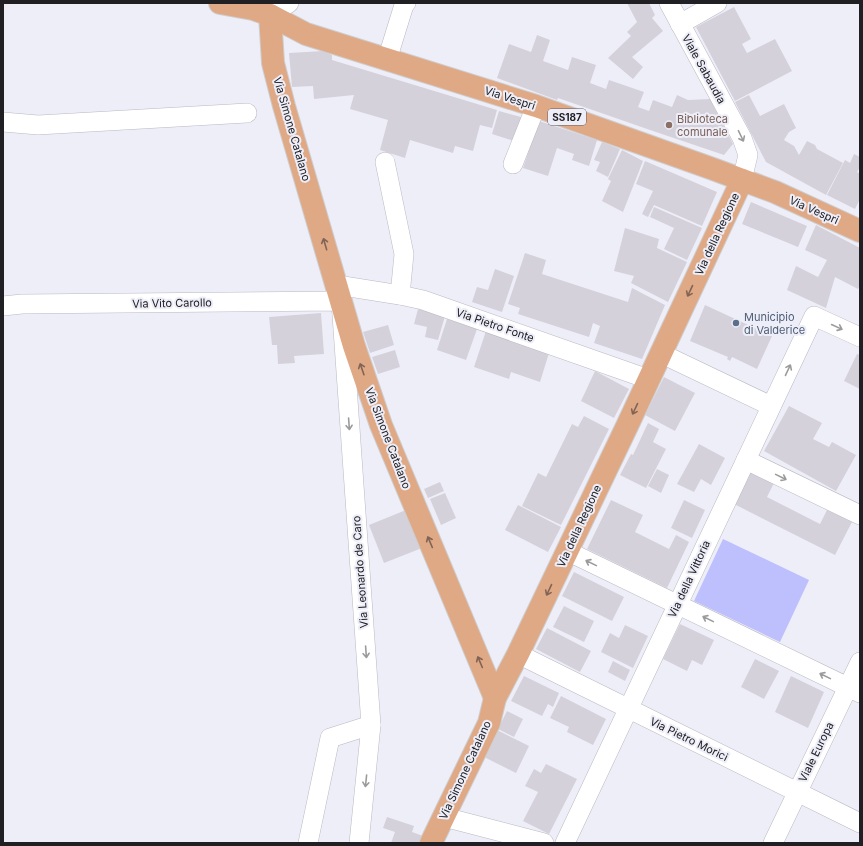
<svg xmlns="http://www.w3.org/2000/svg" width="863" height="846" font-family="Inter,sans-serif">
  <rect width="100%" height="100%" fill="#eeeef9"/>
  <path fill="#bebffd" d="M723 539 809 580 780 642 694 601Z"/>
  <g fill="#d5d1db">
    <path d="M627 3H649L655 15 652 18 663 31 632 57 643 67 633 79 608 58 631 36 627 32 637 22Z"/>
    <path d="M734 7 751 39 742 44 747 53 775 39 792 71 735 101 696 27Z"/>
    <path d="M537 35 550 40 543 61 568 70 572 57 596 65 590 83 606 89 609 80 644 92 638 107 649 111 653 100 672 107 677 95 688 100 710 99 733 144 724 155 650 130 558 98 557 100 497 78 509 44 531 52Z"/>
    <path d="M323 51 332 55V60L497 110 492 128 480 125 473 151 455 146 453 153 410 140 405 158 380 150 388 120 350 109 354 95 314 99 313 86 292 87 289 53Z"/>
    <path d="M749 95 760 116 784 104 796 128 789 132 784 140 794 146 799 155 807 141 815 145 817 149 843 163 826 195 766 162 735 102Z"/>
    <path d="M499 111 521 117 514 141 492 134Z"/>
    <path d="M539 121 597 140 589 166 572 160 574 154 557 148 548 176 523 168Z"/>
    <path d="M602 142 620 149 608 177 596 171 600 162 594 160Z"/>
    <path d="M622 150 643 161 623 212 602 201 611 181 608 179Z"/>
    <path d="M854 154 860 157V167L857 172 860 174V199L855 209 827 195 845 160 850 163Z"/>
    <path d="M645 161 717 192 702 226 654 205 648 217 642 214 653 191 636 184Z"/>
    <path d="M751 202 807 226 798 247 742 224Z"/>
    <path d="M654 207 702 228 687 260 664 249 674 228 650 217Z"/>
    <path d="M816 225 860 248V285L858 289 835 277 826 308 787 290 796 266 818 277 827 260 805 250Z"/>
    <path d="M625 228 659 239 657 248 687 262 668 302 631 283 634 276 614 271Z"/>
    <path d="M525 253 546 260 542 274 628 302 632 288 665 305 642 359 594 343 600 326 593 323 589 337 518 314 520 308 508 304Z"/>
    <path d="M495 269 514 276 502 312 472 302 477 287 488 290Z"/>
    <path d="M705 305 772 336 757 369 732 357 730 361 727 359 728 357 690 341Z"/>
    <path d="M418 309 445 316 438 340 425 337 427 327 414 324Z"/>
    <path d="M321 313 324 354 294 356 295 363 278 364 277 345H272L269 317Z"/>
    <path d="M447 319 477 329 466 360 437 350Z"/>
    <path d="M388 325 394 345 370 353 363 332Z"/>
    <path d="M486 331 549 353 540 382 511 372 509 379 474 367Z"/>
    <path d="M395 350 400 367 378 374 372 357Z"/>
    <path d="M857 354 860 355V389L844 381Z"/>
    <path d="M595 371 629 389 614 418 581 401Z"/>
    <path d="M664 377 695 393 675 431 645 415Z"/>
    <path d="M789 406 822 423 813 439 829 447 832 442 856 455 836 491 764 451Z"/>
    <path d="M584 416 609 429 561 525 522 506 538 473 546 477 572 424 578 427Z"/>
    <path d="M648 423 659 429 653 442 666 449 646 488 620 475 631 454 633 455Z"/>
    <path d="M699 444 725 458 711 485 701 479 694 492 677 484Z"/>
    <path d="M657 469 669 475 661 493 648 486Z"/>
    <path d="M751 471 774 483 767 497 820 524 827 510 852 522 835 555 734 504Z"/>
    <path d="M440 482 444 491 428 498 424 489Z"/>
    <path d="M445 493 456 518 441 525 430 499Z"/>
    <path d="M611 500 643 515 635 532 669 549 676 535 689 542 667 588 587 549Z"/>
    <path d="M684 500 705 510 692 538 671 528Z"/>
    <path d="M518 505 561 527 548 552 505 530Z"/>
    <path d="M406 510 422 548 384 563 369 525Z"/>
    <path d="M574 572 624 597 612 621 562 596Z"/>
    <path d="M564 606 594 621 584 642 553 627Z"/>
    <path d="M680 624 714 640 702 665 692 660 687 671 663 659Z"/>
    <path d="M625 625 648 636 633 668 601 652 610 633 619 638Z"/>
    <path d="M547 628 591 651 580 672 536 649Z"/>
    <path d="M755 659 779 671 764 699 741 687Z"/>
    <path d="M613 661 630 670 625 681 608 672Z"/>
    <path d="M524 676 559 693 553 707 548 704 542 716 511 701Z"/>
    <path d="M791 676 824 692 808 728 775 712Z"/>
    <path d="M561 696 606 719 593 745 567 732 569 727 550 718Z"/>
    <path d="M507 711 523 719 514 737 498 729Z"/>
    <path d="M497 730 529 746 516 773 484 757Z"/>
    <path d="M546 764 577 779 549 834 523 821 538 792 525 786 534 769 541 773Z"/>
    <path d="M387 817 414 826 412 832 423 836 421 843H391L395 832 383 828Z"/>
  </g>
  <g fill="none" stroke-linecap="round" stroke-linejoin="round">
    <g stroke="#b9b9c3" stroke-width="20">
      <g id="minor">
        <path d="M669 3 742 138 748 155 742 180"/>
        <path d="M262 6 270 15 289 3"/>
        <path d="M680 24 717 3"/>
        <path d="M387 60 404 5 406 3"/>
        <path d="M3 122 38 125 247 113"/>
        <path d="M385 162 404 254 400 295"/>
        <path d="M513 164 536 106"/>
        <path d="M337 285 400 295 423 300 648 379"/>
        <path d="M3 306 22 304 341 301 371 725 359 843"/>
        <path d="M660 353 771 406"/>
        <path d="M746 460 860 515"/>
        <path d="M567 551 860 693"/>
        <path d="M518 654 860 823"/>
        <path d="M444 817 544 843"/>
        <path d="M308 843 330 738 371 725"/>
        <path d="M565 843 814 316 860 337"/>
        <path d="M773 843 860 662"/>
      </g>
    </g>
    <g stroke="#cececf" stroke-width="24">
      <g id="major">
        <path d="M220 3 253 9 270 15 306 34 536 106 713 169 775 192 860 231"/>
        <path d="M270 15 273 63 284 106 354 346 381 425 495 698"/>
        <path d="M431 843 489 723 495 698 518 654 628 424 742 180"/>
      </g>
    </g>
    <use href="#minor" stroke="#fff" stroke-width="19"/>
    <use href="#major" stroke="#e0a986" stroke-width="22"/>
  </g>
  <defs><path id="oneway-shaft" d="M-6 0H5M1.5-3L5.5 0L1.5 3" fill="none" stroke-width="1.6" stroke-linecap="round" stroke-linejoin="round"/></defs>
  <g stroke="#9b9b9c">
    <use href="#oneway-shaft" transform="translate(741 136) rotate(64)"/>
    <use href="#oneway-shaft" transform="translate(837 327) rotate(25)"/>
    <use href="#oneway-shaft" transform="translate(788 370) rotate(-65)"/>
    <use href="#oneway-shaft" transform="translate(349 424) rotate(86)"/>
    <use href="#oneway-shaft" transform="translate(781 477) rotate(26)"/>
    <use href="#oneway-shaft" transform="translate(591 563) rotate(-154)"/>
    <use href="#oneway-shaft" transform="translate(708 619) rotate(-154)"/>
    <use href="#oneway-shaft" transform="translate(366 652) rotate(86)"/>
    <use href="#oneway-shaft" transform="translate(825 676) rotate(-154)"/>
    <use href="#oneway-shaft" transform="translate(366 781) rotate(96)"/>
  </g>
  <g stroke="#806455">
    <use href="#oneway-shaft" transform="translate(325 244) rotate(-106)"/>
    <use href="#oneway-shaft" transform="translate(690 291) rotate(115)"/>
    <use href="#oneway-shaft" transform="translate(362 369) rotate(-109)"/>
    <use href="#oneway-shaft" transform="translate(635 409) rotate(115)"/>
    <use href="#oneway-shaft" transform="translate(430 542) rotate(-113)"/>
    <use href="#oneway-shaft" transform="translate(549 590) rotate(115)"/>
    <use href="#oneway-shaft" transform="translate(480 662) rotate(-113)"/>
  </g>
  <circle fill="#8d6e63" stroke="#eeeef9" stroke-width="1.5" cx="669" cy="125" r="4"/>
  <circle fill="#5c6f8a" stroke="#eeeef9" stroke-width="1.5" cx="736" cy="323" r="4"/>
  <g text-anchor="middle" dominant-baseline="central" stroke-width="4" stroke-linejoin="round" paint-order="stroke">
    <rect fill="#eeeef9" stroke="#5e5e64" stroke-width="1" x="548" y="109" width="38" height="16" rx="3"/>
    <g font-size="10" font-weight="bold" fill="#202024">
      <text x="567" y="117">SS187</text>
    </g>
    <g font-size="11" fill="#202024" stroke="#eeeef9">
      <text transform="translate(704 69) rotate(61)">Viale Sabaudia</text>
      <text transform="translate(510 98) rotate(18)">Via Vespri</text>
      <text transform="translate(292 129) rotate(74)">Via Simone Catalano</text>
      <text transform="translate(814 210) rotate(24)">Via Vespri</text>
      <text transform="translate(717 234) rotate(-65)">Via della Regione</text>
      <text transform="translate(172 303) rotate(-1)">Via Vito Carollo</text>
      <text transform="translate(495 325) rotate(19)">Via Pietro Fonte</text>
      <text transform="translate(388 438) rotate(69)">Via Simone Catalano</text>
      <text transform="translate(579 526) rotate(-65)">Via della Regione</text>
      <text transform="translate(360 572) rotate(-94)">Via Leonardo de Caro</text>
      <text transform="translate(689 579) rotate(-65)">Via della Vittoria</text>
      <text transform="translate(689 739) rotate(26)">Via Pietro Morici</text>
      <text transform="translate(816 752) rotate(-64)">Viale Europa</text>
      <text transform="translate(465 770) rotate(-65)">Via Simone Catalano</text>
    </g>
    <g font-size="11" fill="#785e54" stroke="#eeeef9" text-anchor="start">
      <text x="677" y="119">Biblioteca<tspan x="677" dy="13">comunale</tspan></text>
    </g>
    <g font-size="11" fill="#4e5e75" stroke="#eeeef9" text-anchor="start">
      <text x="744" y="317">Municipio<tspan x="744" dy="13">di Valderice</tspan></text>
    </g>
  </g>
  <rect width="863" height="846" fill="none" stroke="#202024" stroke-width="8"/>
</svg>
